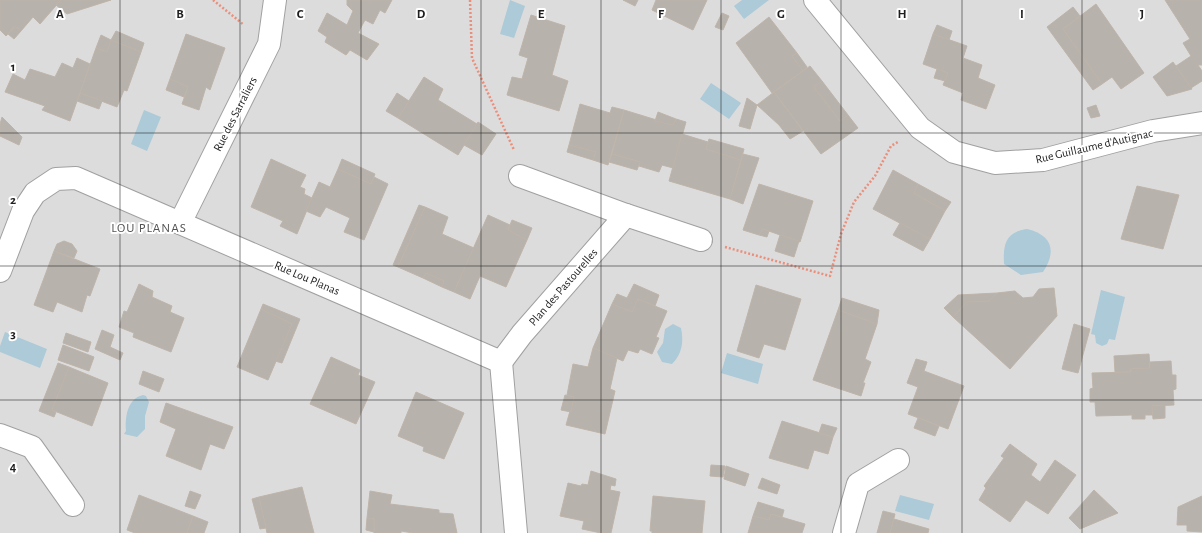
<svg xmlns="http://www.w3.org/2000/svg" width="1202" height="533" font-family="'Alegreya Sans',sans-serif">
  <rect width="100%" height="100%" fill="#eeece6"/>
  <rect fill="#dddcdc" x="0" y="0" width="1202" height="533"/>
  <g fill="#accad7">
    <path d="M510 0 525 6 514 38 500 34Z"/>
    <path d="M742 0H769L744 19 734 6Z"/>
    <path d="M711 83 741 103 729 119 700 99Z"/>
    <path d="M144 110 161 117 147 151 131 144Z"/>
    <path d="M1027 229C1052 235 1057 251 1043 272L1021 275 1004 264C1003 245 1005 232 1027 229Z"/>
    <path d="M1101 290 1125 297 1115 340 1109 339 1107 344 1102 346 1096 343 1095 335 1091 334Z"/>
    <path d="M673 324 681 328C684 342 682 354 672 364L662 362 657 352 663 343 665 329Z"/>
    <path d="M5 332 47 349 40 368 0 352V346Z"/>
    <path d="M727 353 763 364 758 384 721 373Z"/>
    <path d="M143 395 146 396 149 402 145 416V429L137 437 124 434 126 431C125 417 127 399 143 395Z"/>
    <path d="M900 495 934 504 929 520 895 511Z"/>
  </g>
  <g fill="#b7b2ac" stroke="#beb4aa">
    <path d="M0 0H61L40 24 33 17 21 31 15 26 6 36 0 30Z"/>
    <path d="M61 0H111L67 14 56 5Z"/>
    <path d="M347 0H392L385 13 380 10 373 24 365 20 358 33 379 44 367 60 350 50 346 55 325 42 327 37 318 31 327 13 347 25 353 11 347 5Z"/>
    <path d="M623 0H638L635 6Z"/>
    <path d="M656 0H707L693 30 652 10Z"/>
    <path d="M1165 0H1202V65H1198L1202 71V81L1191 88 1176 66 1191 56 1183 43 1190 39Z"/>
    <path d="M1096 4 1144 73 1121 89 1112 77 1102 84 1063 29Z"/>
    <path d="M1073 7 1080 16 1063 29 1102 84 1093 90 1047 27Z"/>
    <path d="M722 13 729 16 723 30 715 27Z"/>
    <path d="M531 15 565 26 552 75 568 81 559 111 507 95 512 77 522 79 528 58 519 55Z"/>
    <path d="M769 17 797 53 792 56 803 71 772 93 736 43Z"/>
    <path d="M937 25 952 31 949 40 933 34Z"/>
    <path d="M15 26 21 31 14 39 8 34Z"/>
    <path d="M116 31 144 43 141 52 111 40Z"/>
    <path d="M186 34 225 48 210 90 206 87 199 110 182 104 188 87 170 79Z"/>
    <path d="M933 34 967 46 963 58 982 65 978 78 995 85 986 109 961 100 963 93 943 85 948 73 923 64Z"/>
    <path d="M101 35 111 40 107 52 96 48Z"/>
    <path d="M111 40 141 52 127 91 124 90 117 107 80 93 96 48 107 52Z"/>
    <path d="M797 53 807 67 803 71 792 56Z"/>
    <path d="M77 58 90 64 70 121 42 110 45 106 5 92 13 74 25 80 30 69 55 77 62 63 73 68Z"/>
    <path d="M1173 62 1192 89 1167 96 1153 77Z"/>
    <path d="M810 66 822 81 814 87 840 121 848 115 858 128 821 154 774 92Z"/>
    <path d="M937 69 948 73 945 81 934 78Z"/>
    <path d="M424 77 443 89 438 100 477 124 458 155 398 118Z"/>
    <path d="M170 79 188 87 184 97 166 90Z"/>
    <path d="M822 81 848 115 840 121 814 87Z"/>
    <path d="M774 92 803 131 790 139 779 125 757 105Z"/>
    <path d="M80 93 102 101 99 109 77 101Z"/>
    <path d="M397 93 409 101 398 118 386 111Z"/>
    <path d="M747 98 757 105 750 129 739 126Z"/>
    <path d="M580 104 610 113 612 107 624 110 608 165 593 160 596 152 569 145Z"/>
    <path d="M1096 105 1100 116 1091 118 1087 108Z"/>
    <path d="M624 110 673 125 676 119 686 122 673 168 662 165 659 172 639 166 640 162 612 154Z"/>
    <path d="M658 112 676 119 673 125 655 121Z"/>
    <path d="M2 117 22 137 19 145 0 136V124Z"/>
    <path d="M478 122 496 134 482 155 464 145Z"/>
    <path d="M682 134 708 142 706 149 741 160 730 199 669 181Z"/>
    <path d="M709 139 744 149 741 160 706 149Z"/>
    <path d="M569 145 596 152 593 160 567 152Z"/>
    <path d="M612 154 640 162 637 170 609 162Z"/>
    <path d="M743 154 759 158 743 204 730 199Z"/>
    <path d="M271 159 306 175 300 187 305 189 304 194 312 198 297 234 280 226 283 221 251 207Z"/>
    <path d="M342 159 375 174 371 184 338 169Z"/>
    <path d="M338 169 371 184 374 177 388 184 364 240 344 232 350 218 326 207 320 217 306 211 319 182 330 187Z"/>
    <path d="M893 170 918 184 914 193 945 211 930 239 873 209Z"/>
    <path d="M759 184 813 201 800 242 763 229 759 235 743 230Z"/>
    <path d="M918 184 951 202 945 211 914 193Z"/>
    <path d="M1137 186 1179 195 1163 249 1121 239Z"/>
    <path d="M419 205 425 207 398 267 393 265Z"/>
    <path d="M425 207 448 217 442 234 474 248 454 292 442 287 444 281 426 273 423 278 398 267Z"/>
    <path d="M488 215 510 225 508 230 527 240 506 287 480 276 470 299 454 292Z"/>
    <path d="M512 220 532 228 527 240 508 230Z"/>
    <path d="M900 223 930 239 923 251 893 235Z"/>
    <path d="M763 229 769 231 767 237 759 235Z"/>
    <path d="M780 235 799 241 794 257 775 251Z"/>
    <path d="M64 241 72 244 77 251 74 258 54 251 57 244Z"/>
    <path d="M54 251 100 269 90 296 87 295 82 312 57 302 53 312 34 305Z"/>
    <path d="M426 273 444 281 442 287 423 278Z"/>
    <path d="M139 284 153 291 152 297 172 306 170 312 184 318 171 352 133 337 134 333 119 327 124 311 127 312Z"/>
    <path d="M634 284 659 295 655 306 638 299 632 312 612 304 617 294 627 298Z"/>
    <path d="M756 285 801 299 785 350 764 344 759 358 737 351Z"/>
    <path d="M1054 288 1057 316 1010 369 953 317 967 302 989 301 997 293 1015 291 1023 298 1033 297 1039 289Z"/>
    <path d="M997 293 989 301 967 302 953 317 944 308 958 295Z"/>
    <path d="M842 298 879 310 877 324 838 310Z"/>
    <path d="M638 299 667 311 656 337 659 338 652 354 640 349 638 353 628 350 623 361 593 348 612 304 632 312Z"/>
    <path d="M263 304 300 319 282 363 275 361 292 324 261 309Z"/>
    <path d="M261 309 292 324 268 380 237 367Z"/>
    <path d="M838 310 877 324 865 359 871 362 863 383H865L861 396 813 380Z"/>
    <path d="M1074 324 1090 329 1078 373 1062 369Z"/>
    <path d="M102 330 114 335 110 347 123 353 120 360 95 349Z"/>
    <path d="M66 333 91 342 88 352 63 343Z"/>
    <path d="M63 345 94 357 89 371 58 360Z"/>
    <path d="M593 348 617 358 610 389 615 391 605 434 566 425 574 397 567 395 573 364 588 367Z"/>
    <path d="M1149 354 1150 368 1131 369V372H1115L1114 356Z"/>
    <path d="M331 357 360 370 358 375 375 382 356 424 310 404Z"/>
    <path d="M916 359 927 362 924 371 964 386 948 429 908 414 918 387 907 383Z"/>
    <path d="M1171 361 1172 375H1176V389L1173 390 1174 405 1152 406 1153 415H1145V419H1132V415L1096 416 1095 402H1090V389L1093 388 1092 373 1131 372V369L1150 368V362Z"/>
    <path d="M58 363 69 367 52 410 56 412 54 417 39 411Z"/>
    <path d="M69 367 108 383 92 426 52 410Z"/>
    <path d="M143 371 164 379 159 392 139 384Z"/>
    <path d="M416 392 464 413 444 459 423 451 424 447 398 436Z"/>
    <path d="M565 395 574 397 571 412 561 410Z"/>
    <path d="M166 403 233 427 224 449 210 444 201 470 166 456 176 429 160 422Z"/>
    <path d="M1165 405V418L1153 419 1152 406Z"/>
    <path d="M918 418 939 426 935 436 914 428Z"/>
    <path d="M782 421 833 437 828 454 814 450 808 469 769 458Z"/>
    <path d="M822 424 837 428 833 437 819 433Z"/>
    <path d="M1010 444 1037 464 1031 475 1040 482 1055 460 1076 475 1048 514 1026 500 1010 522 979 500 986 488 984 486 1004 458 1001 456Z"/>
    <path d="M711 465 725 466 723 477 710 476Z"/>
    <path d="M726 466 749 474 745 486 724 479Z"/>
    <path d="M591 471 616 479 615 486 611 485 610 490 620 492 611 533H601L582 529 584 521 560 516 568 483 581 486 582 484 588 485Z"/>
    <path d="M762 478 780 485 777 494 758 488Z"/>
    <path d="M302 487 314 533H267L259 497Z"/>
    <path d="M1094 490 1118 513 1080 529 1069 518Z"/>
    <path d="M190 491 201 495 195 509 185 506Z"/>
    <path d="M370 491 392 495 390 504 439 510V513L453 514 457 533H413L401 531V533H374V519L367 518Z"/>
    <path d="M139 495 193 516 187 533H135L127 530Z"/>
    <path d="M653 496 705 501 702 533H652V531H650Z"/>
    <path d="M1202 496V532L1187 531V525H1177L1178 507Z"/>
    <path d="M259 497 266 528 260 529 252 499Z"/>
    <path d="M758 502 784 510 782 517 771 514 769 520 753 516Z"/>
    <path d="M883 511 895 514 890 533H877Z"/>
    <path d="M771 514 805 524 802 533H748L753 516 769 520Z"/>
    <path d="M193 516 208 522 204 533H187Z"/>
    <path d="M367 518 374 519V532L366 530Z"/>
    <path d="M894 519 929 529 928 533H890Z"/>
  </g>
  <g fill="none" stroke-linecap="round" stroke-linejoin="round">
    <g stroke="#a0a0a0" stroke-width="24">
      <g id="minor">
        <path d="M815 0 920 128 954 152 995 163 1043 160 1153 131 1202 123"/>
        <path d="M626 215 701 240"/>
        <path d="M180 223 269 44 275 0"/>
        <path d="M0 271 23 211 35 193 56 179 76 178 501 362 516 533"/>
        <path d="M501 362 522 334 626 215 520 176"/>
        <path d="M0 435 32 447 73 505"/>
        <path d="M844 533 858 484 898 460"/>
      </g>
    </g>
    <g stroke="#e98f7c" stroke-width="2.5" stroke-dasharray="2 2" stroke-linecap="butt">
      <path d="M213 0 244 25"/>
      <path d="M470 0 472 58 514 150"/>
      <path d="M725 247 830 276 841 234 854 202 875 176 891 146 898 142"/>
    </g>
    <use href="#minor" stroke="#fff" stroke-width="22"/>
  </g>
  <path fill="none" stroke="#1f1f1f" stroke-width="1" stroke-opacity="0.55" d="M120 0V533M240 0V533M361 0V533M481 0V533M601 0V533M721 0V533M841 0V533M962 0V533M1082 0V533M0 133H1202M0 266H1202M0 400H1202"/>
  <g text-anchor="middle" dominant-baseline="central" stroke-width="4" stroke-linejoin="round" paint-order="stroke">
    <g font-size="12" fill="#1f1f1f" stroke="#fff">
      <text transform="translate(235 114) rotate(-63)">Rue des Sarraliers</text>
      <text transform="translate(1094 146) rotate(-13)">Rue Guillaume d'Autignac</text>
      <text transform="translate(307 278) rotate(23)">Rue Lou Planas</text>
      <text transform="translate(563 287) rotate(-49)">Plan des Pastourelles</text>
    </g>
    <g font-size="13" letter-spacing="1" fill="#525252" stroke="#fff">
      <text x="149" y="228">LOU PLANAS</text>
    </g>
  </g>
  <g font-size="13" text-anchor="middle" font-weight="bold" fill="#1f1f1f" stroke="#fff" stroke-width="4" stroke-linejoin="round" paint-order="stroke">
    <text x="60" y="18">A</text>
    <text x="180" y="18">B</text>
    <text x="300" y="18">C</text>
    <text x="421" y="18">D</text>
    <text x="541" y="18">E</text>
    <text x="661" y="18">F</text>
    <text x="781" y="18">G</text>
    <text x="902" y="18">H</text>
    <text x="1022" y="18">I</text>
    <text x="1142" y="18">J</text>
    <text x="13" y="71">1</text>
    <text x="13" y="204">2</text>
    <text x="13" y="338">3</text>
    <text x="13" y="471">4</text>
  </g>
</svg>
